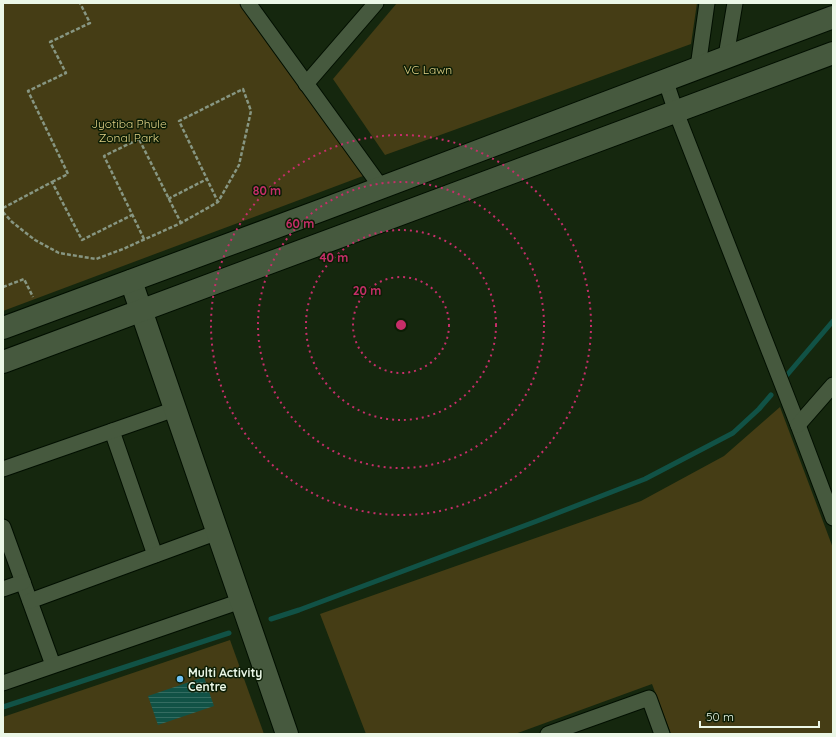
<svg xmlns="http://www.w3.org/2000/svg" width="836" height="737" font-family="Quicksand,sans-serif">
  <defs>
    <pattern id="water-rules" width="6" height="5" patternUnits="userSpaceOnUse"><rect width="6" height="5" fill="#115246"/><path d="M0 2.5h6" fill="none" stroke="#346c61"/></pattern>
  </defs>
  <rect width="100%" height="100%" fill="#15270e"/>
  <g fill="#453d15">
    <path d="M3 3H239L363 176 3 311Z"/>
    <path d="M397 3H697L691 44 385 155 333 79Z"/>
    <path d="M780 407 833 548V734H671L652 684 515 734H366L320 614 641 501 724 456Z"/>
    <path d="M230 640 264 734H3V717Z"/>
  </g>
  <path fill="url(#water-rules)" d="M204 677 214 706 158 725 148 696Z"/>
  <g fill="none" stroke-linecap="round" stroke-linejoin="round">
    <g stroke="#115246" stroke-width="5">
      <path d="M787 375 833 321"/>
      <path d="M271 619 299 610 537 521 645 479 733 433 759 409 771 395"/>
      <path d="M3 707 229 633"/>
    </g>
    <g stroke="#020f00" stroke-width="17">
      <g id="street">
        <path d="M248 3 381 187"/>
        <path d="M726 56 735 3"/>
        <path d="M698 67 707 3"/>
        <path d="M665 79 676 112 798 425 833 518"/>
        <path d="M306 84 376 3"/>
        <path d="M798 425 833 385"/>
        <path d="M112 431 155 555"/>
        <path d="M3 469 175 409"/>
        <path d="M3 527 53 665"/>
        <path d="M3 589 23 582"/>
        <path d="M30 601 218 532"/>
        <path d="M3 683 241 601"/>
        <path d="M548 734 649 698 662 734"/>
      </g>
    </g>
    <g stroke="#020f00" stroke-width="24">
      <g id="secondary">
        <path d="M131 281 287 734"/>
        <path d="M3 328 322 210 833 17"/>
        <path d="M3 362 833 53"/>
      </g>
    </g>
    <g stroke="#879682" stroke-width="2.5" stroke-dasharray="4 2" stroke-linecap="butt">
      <path d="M52 182 68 174 28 91 66 73 50 42 90 23 80 3"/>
      <path d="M168 199 207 179"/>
      <path d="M3 208 52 182 82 240 132 215"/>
      <path d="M3 212 12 222 35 240 59 253 96 259 123 249 181 223 218 202 239 165 251 111 243 89 179 121 218 202"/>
      <path d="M144 239 104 156 139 139 181 223"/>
      <path d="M3 287 24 279 33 297"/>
    </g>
    <use href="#street" stroke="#46593e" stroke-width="15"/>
    <use href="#secondary" stroke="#46593e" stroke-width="22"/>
  </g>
  <g fill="none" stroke="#c62e69" stroke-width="2" stroke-dasharray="2 4">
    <circle cx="401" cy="325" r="48"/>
    <circle cx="401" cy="325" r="95"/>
    <circle cx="401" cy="325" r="143"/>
    <circle cx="401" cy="325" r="190"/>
  </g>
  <circle fill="#6fc2f4" stroke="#0c1d05" stroke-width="1.5" cx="180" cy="679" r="4"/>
  <g text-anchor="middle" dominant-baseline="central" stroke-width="3" stroke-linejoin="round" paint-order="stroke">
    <g font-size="12" fill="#e1d085" stroke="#0c1d05">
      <text x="428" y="69">VC Lawn</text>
      <text x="129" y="123">Jyotiba Phule<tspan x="129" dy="14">Zonal Park</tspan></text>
    </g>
    <g font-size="12" font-weight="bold" fill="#ebf7e7" stroke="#0c1d05" text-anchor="start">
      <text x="188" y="672">Multi Activity<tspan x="188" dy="14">Centre</tspan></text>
    </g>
  </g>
  <circle cx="401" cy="325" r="6" fill="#c62e69" stroke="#0c1d05" stroke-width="2"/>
  <g font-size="12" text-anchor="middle" font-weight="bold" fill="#c62e69" stroke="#0c1d05" stroke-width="3" stroke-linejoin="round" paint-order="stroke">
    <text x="267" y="195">80 m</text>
    <text x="300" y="228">60 m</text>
    <text x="334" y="262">40 m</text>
    <text x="367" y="295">20 m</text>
  </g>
  <rect width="836" height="737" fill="none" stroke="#ebf7e7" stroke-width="8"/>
  <path d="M700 721v6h119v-6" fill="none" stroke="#ebf7e7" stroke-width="2"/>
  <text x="706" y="721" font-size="12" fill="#ebf7e7" stroke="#0c1d05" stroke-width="3" paint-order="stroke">50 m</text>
</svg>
